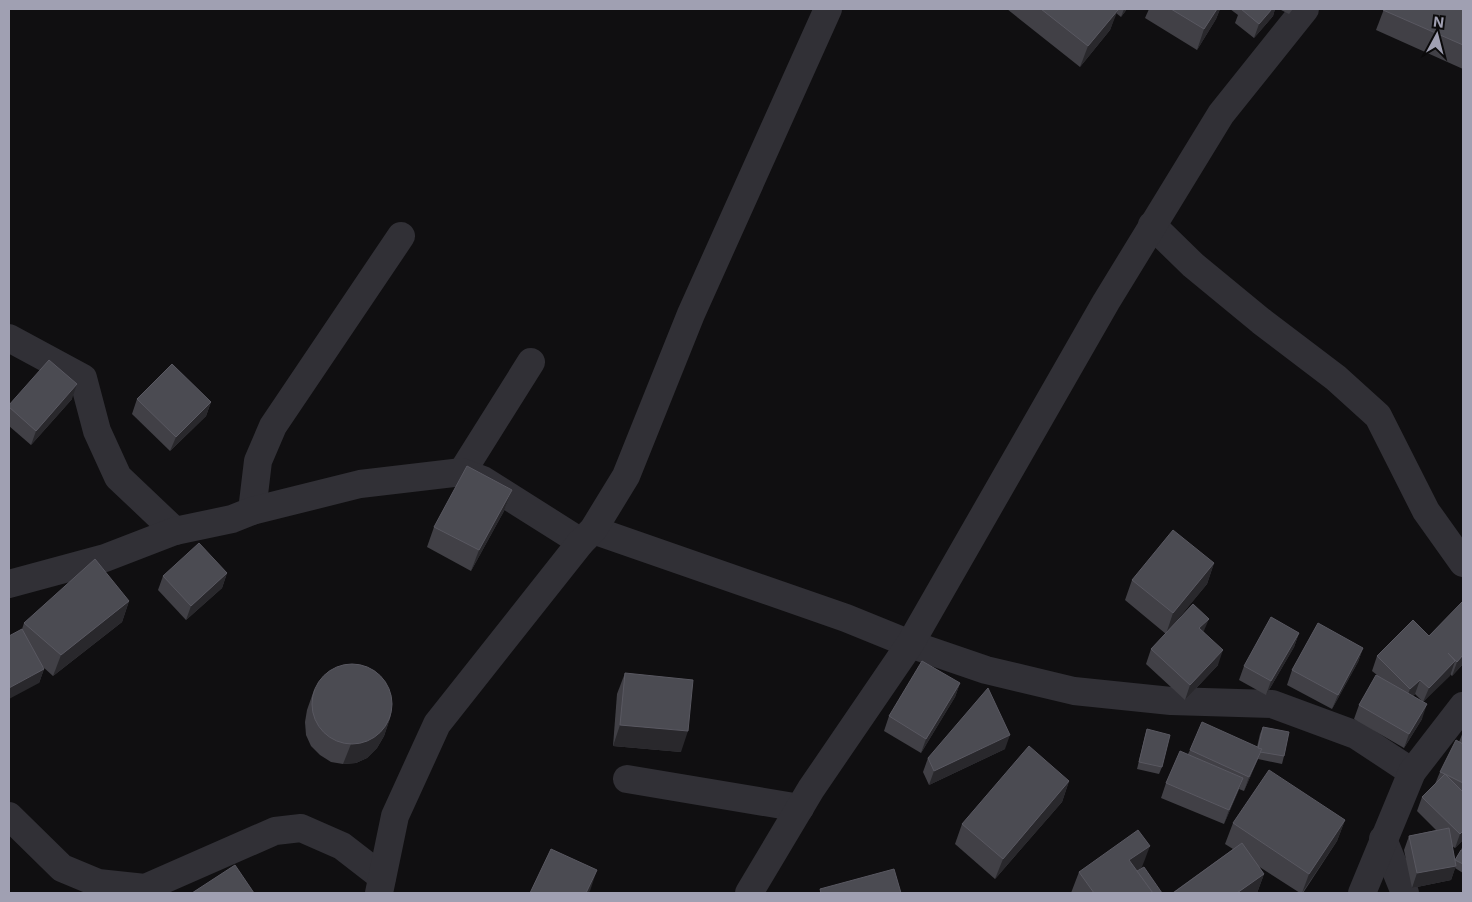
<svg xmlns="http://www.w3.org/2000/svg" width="1472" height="902" font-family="Inter,sans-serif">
  <rect width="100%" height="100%" fill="#100f11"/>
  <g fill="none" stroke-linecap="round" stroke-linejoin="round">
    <g stroke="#313036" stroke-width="28">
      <path d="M1152 225 1193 265 1261 321 1336 378 1378 416 1426 511 1463 563"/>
      <path d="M9 338 83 378 97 431 118 477 175 531"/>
      <path d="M462 472 531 362"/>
      <path d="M252 511 258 461 273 426 401 236"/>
      <path d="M593 530 846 618 910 644 986 670 1074 691 1171 701 1272 704 1356 735 1412 772"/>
      <path d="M9 584 105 558 175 531 232 519 252 511 360 484 462 472 483 480 581 542"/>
      <path d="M627 779 800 808"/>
      <path d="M9 816 62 868 98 883 145 888 275 831 301 828 342 846 382 877"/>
      <path d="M1383 839 1405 893"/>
      <path d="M379 893 395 816 437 724 581 542 593 530 626 476 691 314 828 9"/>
      <path d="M749 893 811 789 910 644 1106 302 1221 114 1305 9"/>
      <path d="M1362 893 1412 772 1463 706"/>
    </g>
  </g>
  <g fill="#414046" fill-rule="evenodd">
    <path d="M1007 9H1127L1121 17 1116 13 1110 30 1080 67Z"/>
    <path d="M1149 9H1220L1216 19 1197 50 1145 18Z"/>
    <path d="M1230 9H1275L1273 16 1254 38 1235 23 1238 15Z"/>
    <path d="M1279 9H1293L1289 14Z"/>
    <path d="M1384 9H1463V69L1376 30Z"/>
    <path d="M72 399 31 445 9 426V405Z"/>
    <path d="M137 399 211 402 206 416 170 451 132 414Z"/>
    <path d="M512 490 504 511 471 571 427 547 434 527Z"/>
    <path d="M1214 563 1207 584 1167 632H1204L1218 665 1185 700 1146 664 1151 649 1166 634 1125 600 1132 580Z"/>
    <path d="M227 573 222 588 186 620 158 590 163 576Z"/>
    <path d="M129 601 122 622 53 676 42 666 44 669 39 683 22 629 24 623Z"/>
    <path d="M1463 603V664L1452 676 1450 674 1423 702 1422 719 1404 748 1354 719 1359 705 1377 675 1372 671 1377 656 1429 636ZM1415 694 1423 702 1413 696Z"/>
    <path d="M1299 633 1294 647 1266 695 1239 680 1244 666Z"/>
    <path d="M1363 648 1358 662 1332 709 1287 685 1292 670Z"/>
    <path d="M625 673 681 752 613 746 617 694Z"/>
    <path d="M960 683 955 697 921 753 884 731 889 716Z"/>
    <path d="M314 690 391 715 384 736 377 748 367 758 356 763 343 764 331 762 320 755 311 746 306 735 305 722 307 710Z"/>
    <path d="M1263 727 1284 756 1282 764 1258 759 1244 791 1239 789 1224 824 1161 798 1166 783 1188 754 1190 750 1257 747 1260 734Z"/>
    <path d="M1147 729 1162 767 1159 774 1137 769 1145 736Z"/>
    <path d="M1463 732V840L1455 848 1452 846 1455 860 1461 850 1463 845V873L1455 868 1451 880 1412 888 1404 850 1409 836 1436 830 1417 811 1422 797 1435 784 1440 772 1459 742Z"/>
    <path d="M1005 749 929 785 923 772 928 758Z"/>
    <path d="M1069 781 1062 802 995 879 955 844 962 824Z"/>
    <path d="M1345 820 1337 841 1303 893H1300L1258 866 1264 874 1257 893H1172L1233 849 1225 844 1233 823Z"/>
    <path d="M1142 867 1136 871 1162 893H1071L1079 872Z"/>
  </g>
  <g fill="#29282c">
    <path d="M1124 9H1127L1121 17Z"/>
    <path d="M1217 9H1220L1216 19 1197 50 1204 29Z"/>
    <path d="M1272 9H1275L1273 16 1254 38 1259 24Z"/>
    <path d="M1118 10 1110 30 1080 67 1088 46Z"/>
    <path d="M77 384 72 399 31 445 36 431Z"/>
    <path d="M211 402 206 416 170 451 176 437Z"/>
    <path d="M512 490 504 511 471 571 479 550Z"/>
    <path d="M1214 563 1207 584 1166 634 1173 613Z"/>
    <path d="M227 573 222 588 186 620 191 606Z"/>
    <path d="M129 601 122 622 53 676 61 655Z"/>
    <path d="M1209 619 1203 633 1199 628Z"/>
    <path d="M1299 633 1294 647 1266 695 1271 681Z"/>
    <path d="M1363 648 1358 662 1332 709 1338 695Z"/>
    <path d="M1223 650 1218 665 1185 700 1190 685Z"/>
    <path d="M1463 655V664L1452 676 1457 662Z"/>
    <path d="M1455 661 1450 676 1423 702 1429 688Z"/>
    <path d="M44 669 39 683 9 699V688Z"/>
    <path d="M1420 680 1415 694 1405 703 1410 689Z"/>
    <path d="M960 683 955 697 921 753 926 739Z"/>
    <path d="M1427 704 1422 719 1404 748 1409 734Z"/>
    <path d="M391 715 384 736 377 748 367 758 356 763 343 764 351 744Z"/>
    <path d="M620 725 688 731 681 752 613 746Z"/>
    <path d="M1010 735 1005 749 929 785 934 771Z"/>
    <path d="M1262 749 1244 791 1249 777Z"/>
    <path d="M1243 778 1238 792 1224 824 1229 810Z"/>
    <path d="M1069 781 1062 802 995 879 1003 859Z"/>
    <path d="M1345 820 1337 841 1302 893 1309 874Z"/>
    <path d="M1463 831V840L1455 848 1460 834Z"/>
    <path d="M1150 846 1142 867 1121 881 1129 860Z"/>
    <path d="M1456 866 1451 880 1412 888 1417 873Z"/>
    <path d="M597 870 590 891 588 893H586Z"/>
    <path d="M1264 874 1257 893H1237Z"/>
  </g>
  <g fill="#4b4b52" stroke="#595861">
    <path d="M1041 9H1116L1118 10 1088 46Z"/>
    <path d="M1171 9H1217L1204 29Z"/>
    <path d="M1241 9H1272L1259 24Z"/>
    <path d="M1384 9H1463V45L1383 10Z"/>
    <path d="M49 360 77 384 36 431 9 407V405Z"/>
    <path d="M172 364 211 402 176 437 137 399Z"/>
    <path d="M467 466 512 490 479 550 434 527Z"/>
    <path d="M1173 530 1214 563 1173 613 1132 580Z"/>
    <path d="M199 543 227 573 191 606 163 576Z"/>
    <path d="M95 559 129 601 61 655 24 623Z"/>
    <path d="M1462 602 1463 603V655L1457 662 1448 653 1455 661 1429 688 1420 680 1410 689 1377 656 1413 620 1429 636Z"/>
    <path d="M1193 604 1209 619 1199 628 1223 650 1190 685 1151 649Z"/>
    <path d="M1271 617 1299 633 1271 681 1244 666Z"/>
    <path d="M1318 623 1363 648 1338 695 1292 670Z"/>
    <path d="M22 629 44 669 9 688V636Z"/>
    <path d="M922 661 960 683 926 739 889 716Z"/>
    <circle cx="352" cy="704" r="40"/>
    <path d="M625 673 693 680 688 731 620 725Z"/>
    <path d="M1376 675 1427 704 1409 734 1359 705Z"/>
    <path d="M988 688 1010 735 934 771 928 758Z"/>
    <path d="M1202 722 1262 749 1249 777 1190 750Z"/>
    <path d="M1263 727 1289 732 1284 756 1260 752 1262 749 1258 748Z"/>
    <path d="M1147 729 1170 735 1162 767 1139 762Z"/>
    <path d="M1456 740 1463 744V783L1445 774 1463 792V831L1460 834 1422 797 1445 774 1440 772Z"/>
    <path d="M1029 746 1069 781 1003 859 962 824Z"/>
    <path d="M1180 751 1243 778 1229 810 1166 783Z"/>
    <path d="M1269 770 1345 820 1309 874 1233 823Z"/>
    <path d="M1449 828 1456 866 1417 873 1409 836Z"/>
    <path d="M1138 830 1150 846 1129 860 1153 893H1094L1079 872Z"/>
    <path d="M1242 843 1264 874 1237 893H1173Z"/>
    <path d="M551 849 597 870 586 893H530Z"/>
    <path d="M1461 850 1463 851V864L1455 860Z"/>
    <path d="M235 865 254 893H192Z"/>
    <path d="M1144 867 1162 893H1153L1137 871Z"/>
    <path d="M894 869 901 893H821L820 889Z"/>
  </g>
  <rect width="1472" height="902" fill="none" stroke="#a0a0b2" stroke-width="20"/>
  <g transform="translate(1437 35) rotate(7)" stroke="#0b0a0b" stroke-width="4" paint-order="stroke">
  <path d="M0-4L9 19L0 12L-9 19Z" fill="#a0a0b2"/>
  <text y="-8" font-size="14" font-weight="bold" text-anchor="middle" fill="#a0a0b2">N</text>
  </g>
</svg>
